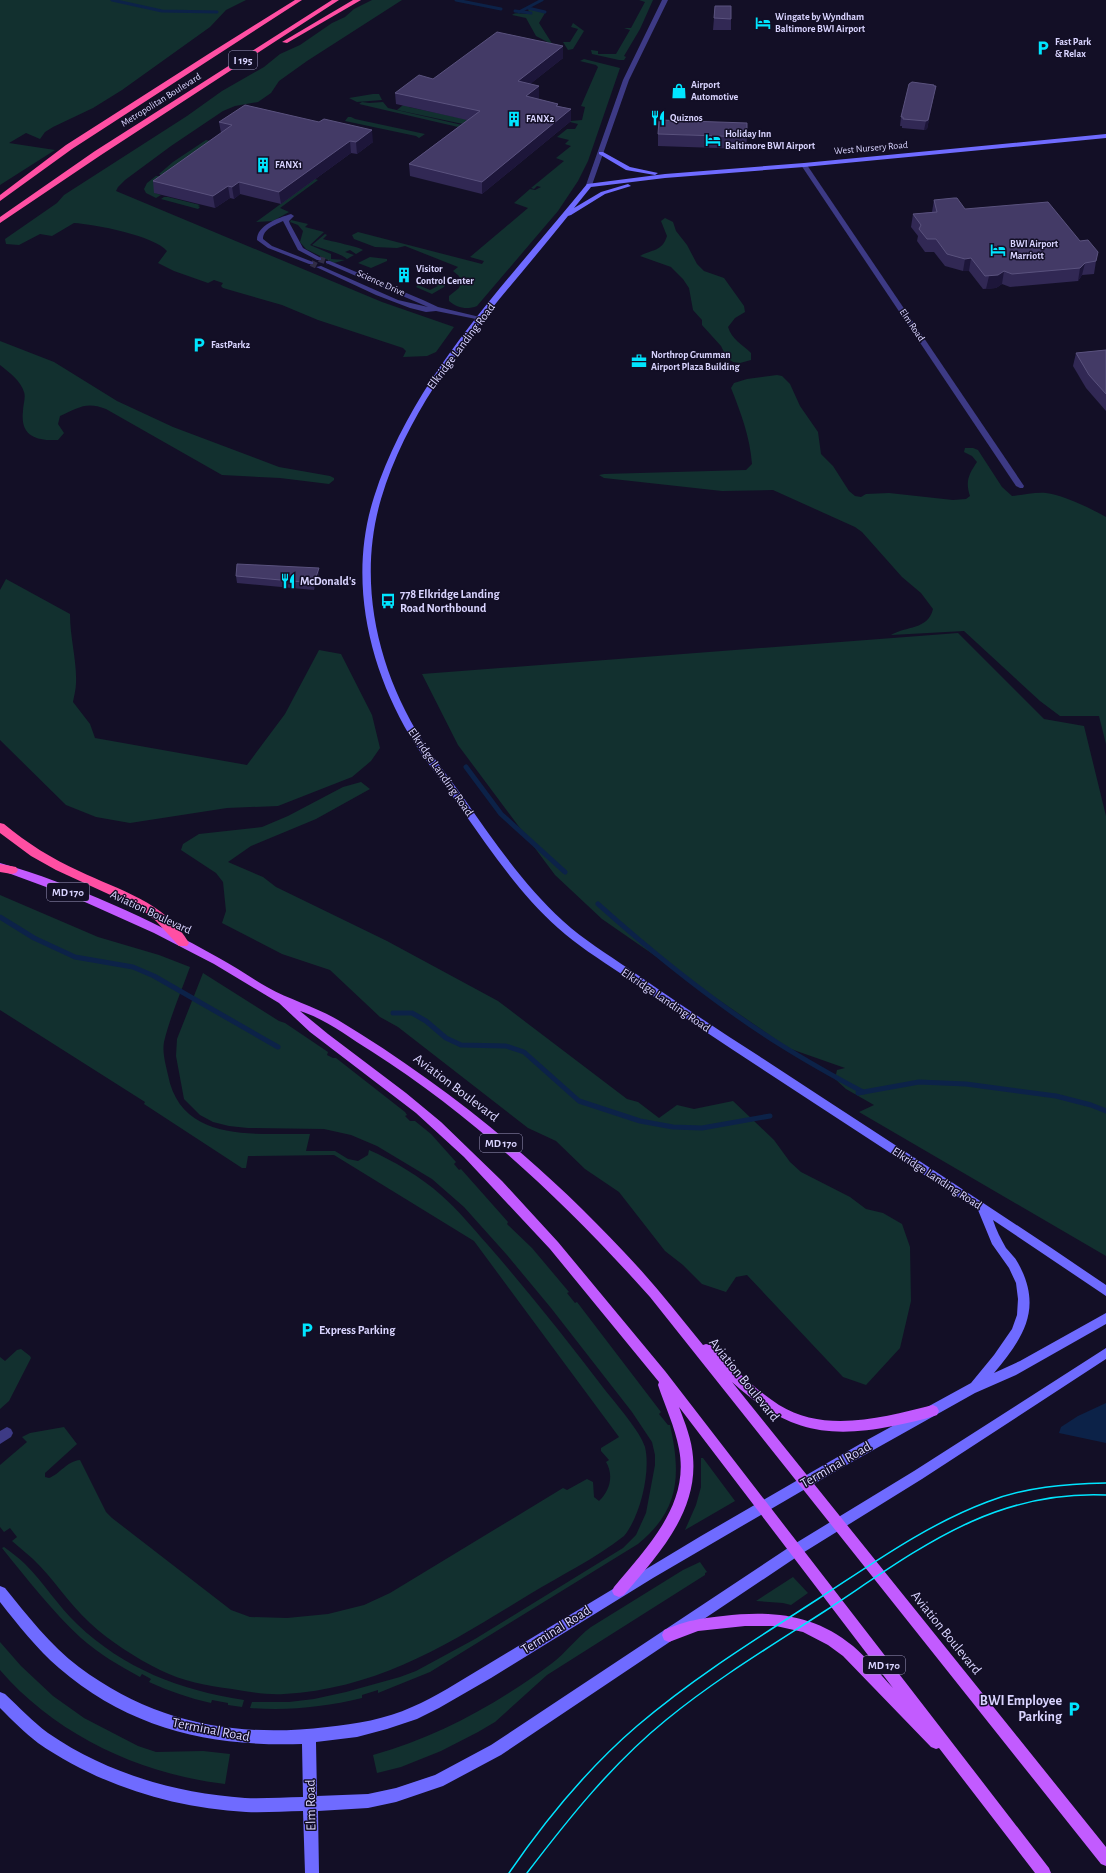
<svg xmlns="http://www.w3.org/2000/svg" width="1106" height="1873" font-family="'Alegreya Sans',sans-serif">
  <rect width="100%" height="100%" fill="#130f26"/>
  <g fill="#12302f">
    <path d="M0 0H246L226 10 210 27 122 90 93 108 53 127 45 132 40 139 26 133 9 143 55 150 0 185Z"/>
    <path d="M372 0H402L307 61 279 81 271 93 258 102 235 106 223 111 171 146 125 180 118 187 116 191 382 302 454 327 436 352 427 356 403 357 406 351 403 348 318 320 282 305 223 288 221 286 223 283 214 280 208 283 174 271 158 263 167 251C155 236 94 224 74 223L52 236 40 234 19 245 6 244 5 239 57 203 64 195 187 116 222 91 264 67 280 54 300 45 332 23 345 17 354 9Z"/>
    <path d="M639 0H653L640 29 624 56 626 57 624 60H619L592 54 591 50 598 51V54H616L630 30 624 28H631L645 2Z"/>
    <path d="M529 9 545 13 539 23 553 45 536 36 526 18 512 15C518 11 525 16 531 13L528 10Z"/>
    <path d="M573 23 584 31 573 49 568 50 563 42H570L578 29 571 27Z"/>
    <path d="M584 59 620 68 588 161 578 181 558 211 477 306C467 310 457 308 449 301V296L459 288 461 283 459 276 453 271 458 267 405 246 397 248 375 247 354 239 352 235 358 232 482 264 484 261 470 257 528 208 514 203 530 189 535 190 541 187 537 186 534 189 531 188 564 161 556 158 571 146 565 144 569 140 557 137 567 129H575L578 124 570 122 571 121 582 120 585 107 581 106 598 67 596 65 580 61Z"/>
    <path d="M373 94H379L382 100 357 102 349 98Z"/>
    <path d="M408 101 409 107 479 122 463 124 397 110Z"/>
    <path d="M362 102 369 103 383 102 388 108 462 125 458 127 359 104Z"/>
    <path d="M348 117H351L355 119 425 134 419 138 416 136 345 121Z"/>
    <path d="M206 140 223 144 161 175 159 174 173 162Z"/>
    <path d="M156 176H160L155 193 161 195 156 198 146 193 144 189 147 183Z"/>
    <path d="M315 179 318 180 280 208 289 212 273 221 256 222Z"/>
    <path d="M164 197H168L200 205 198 206 200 207 198 209 161 199Z"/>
    <path d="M665 218 673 222 676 231 687 245 697 264 704 271 724 278 744 306 745 312 735 318 728 327C732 340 742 344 751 353V360L740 363 733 362 727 358 721 346 702 325V320L693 310 689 288 683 279 671 267 640 256C652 249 662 252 667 236L661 221Z"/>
    <path d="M291 220 308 224 305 227 324 232 310 245 331 254V259L345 260 334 263 306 249 300 242 303 231 298 225 290 222Z"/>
    <path d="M325 234 327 235 323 239C330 241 360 247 363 250L356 254 350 250 345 252 354 255 347 259C338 252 323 249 312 245Z"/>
    <path d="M370 257 387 259V261L371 268 358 263Z"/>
    <path d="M432 278 445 285 444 287 432 294 416 287 418 285 430 290 438 286 427 281Z"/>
    <path d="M0 341 54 362 117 401 173 427 279 467 330 476 334 478V480L329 484 280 478 222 475 106 409C86 401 78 408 60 416L58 424 64 433 58 440C36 441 20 436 23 411 23 405 26 397 24 392 21 381 9 372 0 365Z"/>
    <path d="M777 375 782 376 790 384 800 406 818 432 821 454 833 466 849 491 855 496 861 497 866 494 889 493 953 500 966 499 970 496C965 481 969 474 977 462L972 456 964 452 965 448H973L978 450 1002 487 1012 496C1023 495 1035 492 1046 493 1061 494 1092 509 1106 517V744L1099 716H1060L1040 701 964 631 891 635C906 626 928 630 933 609L921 593 902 577 862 532 855 527 773 490 722 491 604 478 599 475 604 474 746 470 752 464C750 437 741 413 731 388L734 383 747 379Z"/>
    <path d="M6 579 70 614C70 638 77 661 76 683 76 689 74 696 73 702L90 724 95 738 247 765 285 714 319 650 341 654 372 715 380 748 371 761 352 777 278 806 227 808 130 823 96 817 66 805 0 740V590Z"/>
    <path d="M958 633 1044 719 1084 726 1106 816V1256L859 1112 874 1105 846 1089 835 1079 837 1070 845 1068 788 1048 602 919 555 875 458 745 422 674Z"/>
    <path d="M361 782 370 789 316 819 251 846 228 862 263 877 276 887 387 941 498 1001 627 1099 638 1102 659 1118 677 1105 694 1109 733 1101 774 1140 790 1162 801 1172 850 1197 866 1209 883 1213 902 1224 910 1247 911 1301 900 1348 866 1385 843 1377 747 1275 736 1277 726 1292 702 1284 683 1265 665 1251 619 1192 585 1169 556 1141 528 1128 398 1027 380 1017 330 970 282 954 222 923 226 911 223 882 216 873 181 850 183 844 199 834 262 827 288 816 343 787Z"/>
    <path d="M0 895 98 937 159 955 190 967C181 992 170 1017 164 1042 162 1053 166 1065 168 1075 181 1144 257 1133 310 1134L306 1151H335L348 1159 358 1161 368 1155 369 1150C394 1161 421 1177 441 1195 458 1210 472 1227 487 1244 528 1291 567 1340 605 1390 616 1404 640 1431 645 1447 651 1472 640 1517 624 1536 595 1559 561 1575 530 1594 452 1642 379 1689 284 1694 267 1695 249 1692 232 1689 207 1686 182 1681 160 1670 136 1658 109 1641 90 1623 69 1604 54 1579 33 1559 26 1553 19 1547 12 1541L17 1537 10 1528 4 1532 0 1527V1465L27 1442 22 1437 30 1433 64 1427 77 1444 45 1473V1477L49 1478C60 1474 67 1461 80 1460L106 1512 112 1518 231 1610 250 1617 287 1618 328 1614 364 1605 390 1593 563 1488 567 1490 587 1479 593 1482 594 1497 599 1501C610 1491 614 1475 606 1462L609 1460 601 1451V1448L619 1437 474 1241 334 1155 248 1156 246 1168H242L144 1104 145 1102 0 1010Z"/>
    <path d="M203 973 279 1021 285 1023 328 1052 327 1055 333 1058H336L405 1112 407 1115 405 1116 410 1121H415L431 1134 456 1162 454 1164 459 1170 461 1169 508 1222 507 1224 532 1248 569 1292 567 1293 575 1303 577 1302 661 1412 659 1414 668 1425H670C681 1474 680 1510 638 1544L430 1672 378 1693V1690L362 1695V1698C325 1707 288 1711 250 1708L252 1702H289L314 1699 346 1692 400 1677 416 1671 475 1639 623 1548 636 1535 646 1513 655 1465V1455L652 1442 632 1412 551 1308 507 1255 464 1207 432 1179 377 1146 351 1135 324 1129 248 1128 229 1126 213 1122 200 1115 184 1099 176 1056 177 1039Z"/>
    <path d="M21 1349 30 1356 31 1358 9 1401 0 1409V1357L5 1361 17 1350Z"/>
    <path d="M701 1458H703L735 1501 685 1530 696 1505 701 1487Z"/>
    <path d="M4 1547C11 1552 19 1558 25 1564 44 1583 58 1606 77 1624 124 1669 180 1690 244 1700L242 1707 228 1705V1703L212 1700 211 1703C189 1698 169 1691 149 1682L151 1679 142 1674 140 1677C120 1666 99 1654 81 1638 52 1611 27 1579 2 1548Z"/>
    <path d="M700 1562 707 1572 705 1573V1575L547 1675 495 1722 478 1732 441 1751 401 1767 377 1773 373 1755C438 1737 497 1704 551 1664 566 1653 576 1638 591 1627L683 1570Z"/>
    <path d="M793 1577 808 1593 791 1605 783 1603 756 1601Z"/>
    <path d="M0 1642 21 1666 53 1696 84 1718 138 1746 156 1752 203 1751 230 1754 225 1784C140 1774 56 1735 0 1670Z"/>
  </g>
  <path fill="#0c2248" d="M1106 1403V1443L1059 1433 1061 1427 1078 1416Z"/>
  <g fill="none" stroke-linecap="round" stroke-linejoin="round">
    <g stroke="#0c2248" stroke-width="3">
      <path d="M112 0 162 11 217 12"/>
      <path d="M456 0 501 9"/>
      <path d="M528 8 545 12"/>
      <path d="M515 11 531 13"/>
      <path d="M519 12 542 0"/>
    </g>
    <g stroke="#0c2248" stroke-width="5">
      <path d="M466 767 501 814 565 872"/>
      <path d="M598 904C656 956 716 1004 781 1045 808 1062 835 1077 863 1092"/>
      <path d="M0 917 34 938 75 957 133 967 154 976 278 1047"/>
      <path d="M393 1013H412L426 1021 446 1038 461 1045 506 1046 524 1052 579 1101 640 1121 673 1127 702 1128 770 1116"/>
      <path d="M858 1093 919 1082 966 1084 1056 1096 1091 1105 1106 1111"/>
    </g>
    <g stroke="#312d47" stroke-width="6" stroke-dasharray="6 3" stroke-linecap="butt">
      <path d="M319 259 328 262"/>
      <path d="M311 263 319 267"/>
    </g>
    <g fill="#3d3a85" fill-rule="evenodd">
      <path d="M662 0H668L629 80 592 185 587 186 586 185 623 80Z"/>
      <path d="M804 163 807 165 1024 486 1023 488H1020L1016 486 801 165Z"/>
      <path d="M291 214 294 216 289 221 290 224 303 248 321 258V260H317L298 250 283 221C275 225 263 229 263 239L272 246 313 262V264H309L268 248 257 240C257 225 278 218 291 214Z"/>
      <path d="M326 261H330L423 300 438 307 484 318 481 320 436 311 426 312 410 308 376 295 316 267 321 266 398 300 428 307 326 263Z"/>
      <path d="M7 1427 11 1429 13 1433 11 1437 0 1444V1431Z"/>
    </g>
    <g fill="#6f6bff" fill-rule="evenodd">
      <path d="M1106 134V138L804 167 665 178 591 187 574 208 601 192 628 184 631 186 605 194 571 215 568 216C497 305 415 387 381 499 357 581 377 669 422 740 435 761 451 780 465 800 495 843 525 886 563 921 584 940 607 954 629 969 672 999 715 1028 759 1056 875 1132 991 1207 1106 1285V1296L993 1220C996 1230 1001 1239 1006 1248 1010 1253 1015 1257 1018 1263 1043 1308 1024 1337 994 1373L1020 1361 1106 1313V1324L1016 1375 975 1393 843 1467 653 1578 491 1678 439 1708 417 1719 387 1729 357 1737 316 1742 317 1796 368 1794 396 1788 435 1775 491 1745 791 1546 914 1471 1106 1348V1359L922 1479 801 1554 501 1755 443 1786 396 1802 368 1808 318 1811 319 1873H305L303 1811C284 1811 265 1813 246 1812 172 1808 99 1785 38 1743 25 1733 12 1720 0 1708V1692L5 1694C19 1707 33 1722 48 1733 106 1773 175 1793 245 1798 264 1799 284 1797 303 1797L302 1744C212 1747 129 1729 59 1668 37 1649 18 1625 0 1602V1586L5 1588C27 1615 50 1645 79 1667 154 1723 236 1738 327 1727 356 1724 386 1719 412 1707 424 1702 436 1695 447 1689L701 1536 867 1440 971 1383 994 1355 1012 1329 1017 1315 1018 1299 1016 1283 1009 1268 992 1244 978 1210C885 1149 792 1089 700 1028 673 1010 646 991 620 973 599 959 577 945 558 928 520 894 491 851 462 810 445 785 426 762 410 736 368 665 348 578 374 497 414 374 508 282 587 184L665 174 804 163Z"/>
      <path d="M599 152H603L630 167 658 173 655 175 626 170 599 154Z"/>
    </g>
    <path fill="#c25bff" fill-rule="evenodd" d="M0 863C76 885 150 919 219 958 236 967 251 978 267 987 290 1000 316 1007 338 1020 444 1084 540 1162 624 1252 652 1281 677 1313 703 1345L706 1344 710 1345C732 1366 754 1389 779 1405 826 1434 884 1417 933 1405L937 1407 939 1411 937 1415C923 1420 907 1423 893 1426 823 1440 784 1429 732 1382L1106 1847V1866L1101 1864 650 1297C567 1204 476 1118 371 1051 348 1037 326 1019 300 1011L328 1034 406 1093 441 1122 502 1181 558 1242 665 1371 1049 1868 1051 1873H1035L939 1748 936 1749 931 1747 843 1656 828 1645 803 1632 776 1626H745L698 1631 669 1642 664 1640 662 1635 664 1630C688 1620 698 1619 723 1616 771 1610 814 1614 853 1646 867 1658 880 1674 893 1688L679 1407C685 1423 692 1440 693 1457 698 1513 657 1556 624 1595L619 1597 614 1595 612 1591 614 1587C647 1547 690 1505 679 1449 675 1427 665 1406 658 1385L659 1382 550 1249 464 1157 416 1113 310 1032 279 1003 214 964 154 933 76 898 0 870Z"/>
    <g fill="#ff4fa3" fill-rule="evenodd">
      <path d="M295 0H302L72 149 0 201V195L66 145 210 53Z"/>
      <path d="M332 0H339L101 155 0 223V217L95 151Z"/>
      <path d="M353 0H361L287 43 282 42Z"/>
      <path d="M0 823 4 824C27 843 52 859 79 871 118 890 166 902 189 943L187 946H179L156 921 141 909 56 870 31 856 0 833Z"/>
      <path d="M0 864 16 867 18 870 16 873 12 874 0 872Z"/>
    </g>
    <g stroke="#00e5ff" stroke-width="1.5">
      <path d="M509 1873C546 1819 587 1769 637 1726 693 1678 756 1639 818 1599 872 1564 926 1525 987 1502 1025 1487 1065 1484 1106 1483"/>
      <path d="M527 1873C569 1818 612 1764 666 1720 716 1679 771 1646 825 1611 916 1551 991 1490 1106 1495"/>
    </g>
  </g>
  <g fill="#312854">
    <path d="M715 6 731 19V30H713Z"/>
    <path d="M563 46V58L530 84 539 98 538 99 558 104V106L571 109V121L482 194 410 176 409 164 467 120 396 104 395 93 433 79Z"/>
    <path d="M934 86V95L927 129 924 130 902 128V126H900L901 117Z"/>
    <path d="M219 122 373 142 357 154 351 153 281 204 240 194 234 199 230 198 215 208 154 193 153 181 221 133Z"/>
    <path d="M658 134 747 137 746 149 658 146Z"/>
    <path d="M934 200 965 209 1096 261 1094 274 1082 275 1078 281 1010 287 1002 284 996 288 983 289 969 271H963L945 266 934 252H925L917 241 918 236 911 227 913 214 932 212Z"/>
    <path d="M1106 350V411L1086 388 1073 366 1076 353Z"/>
    <path d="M319 568V575L314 590 237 583 236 576Z"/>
  </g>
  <g fill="#1d163a">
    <path d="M563 46V58L519 93 518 81Z"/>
    <path d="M539 86V98L526 108V96Z"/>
    <path d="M936 86 934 95 927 129 924 130 926 121Z"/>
    <path d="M571 109V121L482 194V182Z"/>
    <path d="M372 130 373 142 357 154 356 142Z"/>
    <path d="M350 141 351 153 281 204 279 192Z"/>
    <path d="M239 182 240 194 234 199 232 187Z"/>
    <path d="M228 186 230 198 215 208 213 196Z"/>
    <path d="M971 258 969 271H963L965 259Z"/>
    <path d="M1085 263 1082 275 1078 281 1080 268Z"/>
    <path d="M1004 271 1002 284 996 288 986 289 989 276Z"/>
    <path d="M319 568V575L314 590V583Z"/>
  </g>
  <g fill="#433a66" stroke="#5a527e">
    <path d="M715 6H731V19L714 18Z"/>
    <path d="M497 32 563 46 518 81 539 86 526 96 558 104 556 106 571 109 482 182 409 164 480 111 395 93 419 75 433 79Z"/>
    <path d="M912 82 934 85V86H936L928 120 926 121 903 119V117H901L909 84Z"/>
    <path d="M245 105 319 122 324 119 372 130 356 142 350 141 279 192 239 182 232 187 228 186 213 196 153 181 232 125 219 122Z"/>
    <path d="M659 120 747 123V137L658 134Z"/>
    <path d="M954 198H957L965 209 1048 202 1080 241 1088 240 1098 252 1096 261 1085 263 1080 268 1012 274 1004 271 998 275 985 276 971 258 965 259 947 254 936 239H927L919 229 921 225 913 214 937 212 934 200Z"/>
    <path d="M1106 350V394L1089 375 1076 353Z"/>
    <path d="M237 564 319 568 314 583 236 576Z"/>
  </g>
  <defs>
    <g id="hotel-bare" transform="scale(1.2)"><path d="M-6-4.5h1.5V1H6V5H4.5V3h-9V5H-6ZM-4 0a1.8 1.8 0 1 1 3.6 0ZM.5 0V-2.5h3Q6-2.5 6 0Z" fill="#00e5ff" stroke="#130f26" stroke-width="2.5" paint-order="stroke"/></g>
    <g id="parking-bare" transform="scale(1.2)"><path d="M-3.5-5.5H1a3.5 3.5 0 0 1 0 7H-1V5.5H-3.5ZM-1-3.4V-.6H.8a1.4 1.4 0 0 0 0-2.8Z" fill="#00e5ff" stroke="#130f26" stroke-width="2.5" paint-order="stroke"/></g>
    <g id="shop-bare" transform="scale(1.2)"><path d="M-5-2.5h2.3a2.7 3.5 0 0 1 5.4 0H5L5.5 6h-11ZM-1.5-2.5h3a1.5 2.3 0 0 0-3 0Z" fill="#00e5ff" stroke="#130f26" stroke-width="2.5" paint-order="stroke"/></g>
    <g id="restaurant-bare" transform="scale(1.2)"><path d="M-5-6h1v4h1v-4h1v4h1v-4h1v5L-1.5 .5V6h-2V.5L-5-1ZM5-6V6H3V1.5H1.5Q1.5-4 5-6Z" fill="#00e5ff" stroke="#130f26" stroke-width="2.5" paint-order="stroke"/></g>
    <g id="building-bare" transform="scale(1.2)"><path d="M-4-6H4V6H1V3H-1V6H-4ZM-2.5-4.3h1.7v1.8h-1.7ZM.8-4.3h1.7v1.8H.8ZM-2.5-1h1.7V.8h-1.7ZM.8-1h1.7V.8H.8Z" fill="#00e5ff" stroke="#130f26" stroke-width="2.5" paint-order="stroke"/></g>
    <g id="office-bare" transform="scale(1.2)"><path d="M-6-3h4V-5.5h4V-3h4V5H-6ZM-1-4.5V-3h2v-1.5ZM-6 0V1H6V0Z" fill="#00e5ff" stroke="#130f26" stroke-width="2.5" paint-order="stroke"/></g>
    <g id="bus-bare" transform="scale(1.2)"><path d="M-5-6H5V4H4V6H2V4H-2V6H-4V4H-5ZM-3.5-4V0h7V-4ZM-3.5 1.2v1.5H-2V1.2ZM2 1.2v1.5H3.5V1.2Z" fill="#00e5ff" stroke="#130f26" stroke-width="2.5" paint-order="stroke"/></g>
  </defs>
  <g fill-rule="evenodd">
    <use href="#hotel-bare" x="763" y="23"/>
    <use href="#parking-bare" x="1043" y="48"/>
    <use href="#shop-bare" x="679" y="91"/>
    <use href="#restaurant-bare" x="658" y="118"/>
    <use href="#building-bare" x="514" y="119"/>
    <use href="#hotel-bare" x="713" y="140"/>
    <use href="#building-bare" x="263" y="165"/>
    <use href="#hotel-bare" x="998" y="250"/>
    <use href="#building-bare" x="404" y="275"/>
    <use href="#parking-bare" x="199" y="345"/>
    <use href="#office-bare" x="639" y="361"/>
    <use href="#restaurant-bare" x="288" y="581"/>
    <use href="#bus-bare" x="388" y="601"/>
    <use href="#parking-bare" x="307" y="1330"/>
    <use href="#parking-bare" x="1074" y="1709"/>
  </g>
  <g text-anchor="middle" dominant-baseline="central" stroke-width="3" stroke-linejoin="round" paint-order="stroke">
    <g font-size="10" font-weight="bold" fill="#d9d4ff" stroke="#130f26" text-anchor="start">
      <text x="775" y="17">Wingate by Wyndham<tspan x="775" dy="12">Baltimore BWI Airport</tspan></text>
      <text x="1055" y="42">Fast Park<tspan x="1055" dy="12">&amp; Relax</tspan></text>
      <text x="691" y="85">Airport<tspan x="691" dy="12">Automotive</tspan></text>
      <text x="670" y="118">Quiznos</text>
      <text x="526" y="119">FANX2</text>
      <text x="725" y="134">Holiday Inn<tspan x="725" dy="12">Baltimore BWI Airport</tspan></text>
      <text x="275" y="165">FANX1</text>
      <text x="1010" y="244">BWI Airport<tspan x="1010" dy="12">Marriott</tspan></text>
      <text x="416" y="269">Visitor<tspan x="416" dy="12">Control Center</tspan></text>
      <text x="211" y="345">FastPark2</text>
      <text x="651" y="355">Northrop Grumman<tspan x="651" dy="12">Airport Plaza Building</tspan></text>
    </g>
    <g font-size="10" fill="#d9d4ff" stroke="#130f26">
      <text transform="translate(161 100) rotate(-32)">Metropolitan Boulevard</text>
      <text transform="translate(871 148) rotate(-5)">West Nursery Road</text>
      <text transform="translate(381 283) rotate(24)">Science Drive</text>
      <text transform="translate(912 325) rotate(56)">Elm Road</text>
    </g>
    <g fill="#130f26" stroke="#9e99be" stroke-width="1">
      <rect x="229" y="51" width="28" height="18" rx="3"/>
      <rect x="47" y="883" width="42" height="18" rx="3"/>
      <rect x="480" y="1134" width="42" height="18" rx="3"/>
      <rect x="863" y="1656" width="42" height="18" rx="3"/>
    </g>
    <g font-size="11" font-weight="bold" fill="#d9d4ff">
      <text x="243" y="60">I 195</text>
      <text x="68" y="892">MD 170</text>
      <text x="501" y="1143">MD 170</text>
      <text x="884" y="1665">MD 170</text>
    </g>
    <g font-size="12" fill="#d9d4ff" stroke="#130f26">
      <text transform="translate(461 346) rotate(-53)">Elkridge Landing Road</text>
      <text transform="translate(441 772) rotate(55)">Elkridge Landing Road</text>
      <text transform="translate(151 912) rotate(25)">Aviation Boulevard</text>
      <text transform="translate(666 1000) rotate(34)">Elkridge Landing Road</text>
      <text transform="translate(937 1178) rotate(33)">Elkridge Landing Road</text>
    </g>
    <g font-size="12" font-weight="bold" fill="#d9d4ff" stroke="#130f26" text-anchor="start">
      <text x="300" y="581">McDonald's</text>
      <text x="400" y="594">778 Elkridge Landing<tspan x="400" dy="14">Road Northbound</tspan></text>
      <text x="319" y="1330">Express Parking</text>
    </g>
    <g font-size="14" fill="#d9d4ff" stroke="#130f26">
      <text transform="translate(456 1088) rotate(37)">Aviation Boulevard</text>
      <text transform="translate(744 1380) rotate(51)">Aviation Boulevard</text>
      <text transform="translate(836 1465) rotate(-30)">Terminal Road</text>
      <text transform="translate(556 1630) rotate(-32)">Terminal Road</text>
      <text transform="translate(946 1633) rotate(51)">Aviation Boulevard</text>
      <text transform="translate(211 1730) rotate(11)">Terminal Road</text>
      <text transform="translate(311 1805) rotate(-91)">Elm Road</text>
    </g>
    <g font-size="14" font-weight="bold" fill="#d9d4ff" stroke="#130f26" text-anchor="end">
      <text x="1062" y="1701">BWI Employee<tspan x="1062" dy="16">Parking</tspan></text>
    </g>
  </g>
</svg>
